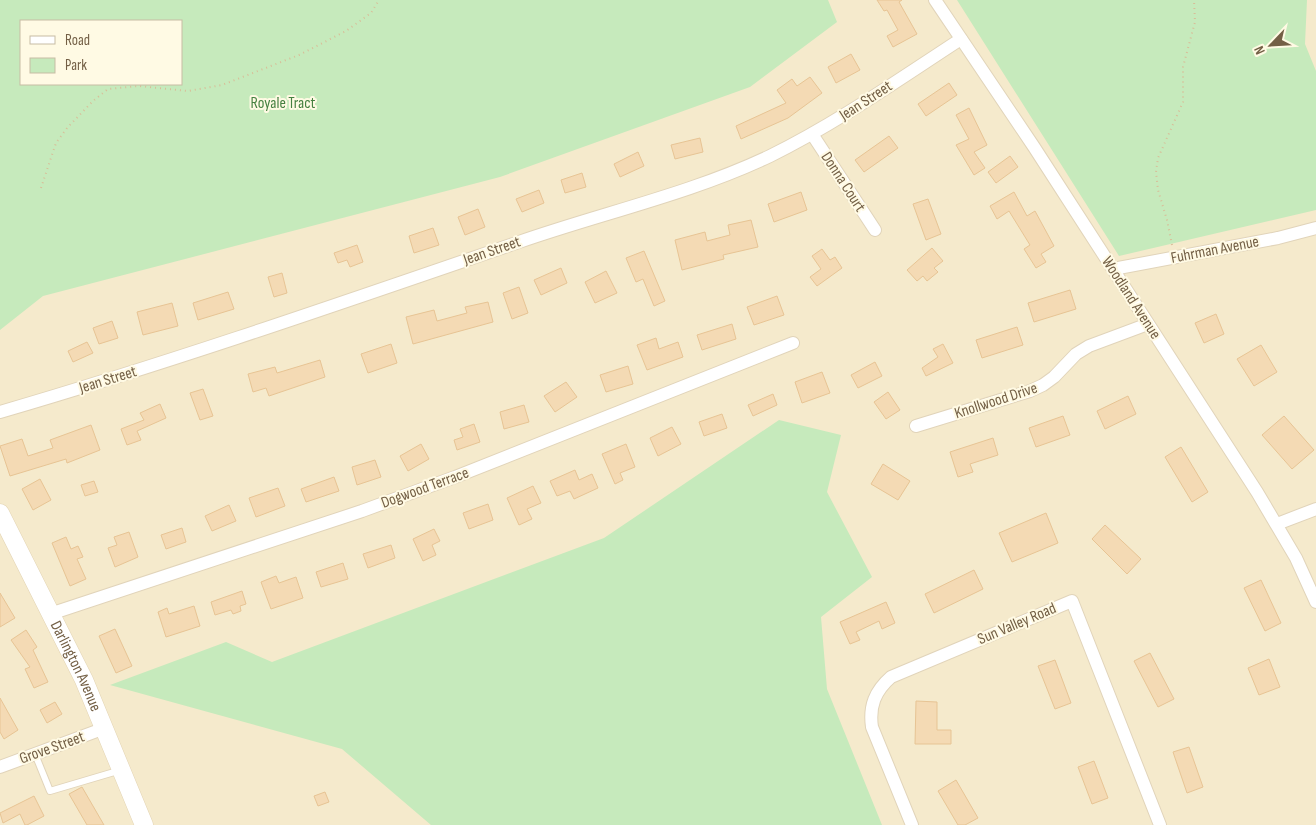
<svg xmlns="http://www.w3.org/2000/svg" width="1316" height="825" font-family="'Sofia Sans Condensed',sans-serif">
  <rect width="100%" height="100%" fill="#fdf7dd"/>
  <path fill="#f5eacc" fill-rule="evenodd" d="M0 0H1316V825H0ZM21 21H181V84H21Z"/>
  <g fill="#c6eabc" fill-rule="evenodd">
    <path d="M0 0H828L837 22 750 87 500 177 43 296 0 330ZM21 21H181V84H21Z"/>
    <path d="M957 0H1307L1305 44 1316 71V210L1119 256Z"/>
    <path d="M779 420 841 435 827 492 872 577 821 617 827 689 882 825H431L342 749 110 685 226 642 272 662 604 538Z"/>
  </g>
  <g fill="#f4dab4" stroke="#e7c494">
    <path d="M877 0H902L899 2 917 34 893 47 887 36 898 30 887 10 884 11Z"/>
    <path d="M851 54 860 70 836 83 828 67Z"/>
    <path d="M810 77 822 93 788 118 741 139 736 126 786 103 777 90 792 79 797 86Z"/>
    <path d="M949 83 957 95 926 116 918 104Z"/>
    <path d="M969 108 987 145 974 152 985 168 974 175 956 145 969 139 956 115Z"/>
    <path d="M889 136 898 148 864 172 855 160Z"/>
    <path d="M700 138 703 152 675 159 671 145Z"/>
    <path d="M638 152 644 166 620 177 614 164Z"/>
    <path d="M1010 156 1018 167 996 183 988 172Z"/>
    <path d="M582 173 586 187 565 193 561 180Z"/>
    <path d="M539 190 544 203 522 212 516 199Z"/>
    <path d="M801 192 807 210 774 222 768 204Z"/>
    <path d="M1014 192 1027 216 1035 211 1054 246 1041 254 1046 262 1036 268 1024 249 1030 245 1009 211 997 219 990 206Z"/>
    <path d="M928 199 941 234 926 240 913 204Z"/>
    <path d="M478 209 485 227 465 235 458 217Z"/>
    <path d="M751 220 758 247 723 255 724 259 682 270 675 240 705 232 707 241 730 235 728 225Z"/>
    <path d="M433 228 439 245 414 253 409 236Z"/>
    <path d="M357 245 363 262 350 267 347 260 338 263 334 253Z"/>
    <path d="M932 248 943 261 934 268 938 272 927 281 923 276 917 281 907 270Z"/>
    <path d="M822 249 830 260 835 257 842 268 817 286 810 277 821 269 812 256Z"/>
    <path d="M644 251 665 301 654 306 643 279 636 282 626 258Z"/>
    <path d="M561 268 567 283 541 295 534 280Z"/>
    <path d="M606 271 617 293 595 303 585 282Z"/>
    <path d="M282 273 287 293 274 297 268 277Z"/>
    <path d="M519 287 528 313 512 319 503 293Z"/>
    <path d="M1070 290 1076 309 1034 322 1028 303Z"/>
    <path d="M228 292 234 309 198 320 193 303Z"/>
    <path d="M777 296 784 315 754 325 747 307Z"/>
    <path d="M488 302 493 322 413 344 406 317 434 310 437 321 467 313 465 307Z"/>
    <path d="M172 303 178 326 143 335 137 312Z"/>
    <path d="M1216 314 1224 334 1204 343 1195 323Z"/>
    <path d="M112 321 118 338 99 344 93 328Z"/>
    <path d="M732 324 736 339 702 350 697 335Z"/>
    <path d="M1017 327 1023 345 982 358 976 340Z"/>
    <path d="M656 338 659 349 678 342 683 357 647 370 637 345Z"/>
    <path d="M87 342 93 353 73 362 68 351Z"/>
    <path d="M391 344 397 363 368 373 361 354Z"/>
    <path d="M943 344 953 363 926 376 922 368 938 357 933 349Z"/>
    <path d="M1261 345 1277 372 1254 386 1237 359Z"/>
    <path d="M320 360 325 377 269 396 266 388 253 392 248 374 275 367 277 373Z"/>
    <path d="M875 362 882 376 858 388 851 375Z"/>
    <path d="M628 366 633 384 606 392 600 375Z"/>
    <path d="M822 372 830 393 802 403 795 382Z"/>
    <path d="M566 382 577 397 555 412 544 396Z"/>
    <path d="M203 389 213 416 200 420 190 393Z"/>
    <path d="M888 392 900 410 886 419 874 402Z"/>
    <path d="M773 394 777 405 753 416 748 405Z"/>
    <path d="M1128 396 1136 414 1105 429 1097 411Z"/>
    <path d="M160 404 166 418 137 431 141 440 127 445 121 429 144 420 140 413Z"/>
    <path d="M524 405 529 422 504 429 500 412Z"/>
    <path d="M722 414 727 428 704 436 699 422Z"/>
    <path d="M1063 416 1070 435 1036 447 1029 428Z"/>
    <path d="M1284 416 1314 450 1292 469 1262 435Z"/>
    <path d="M474 424 480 442 457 450 454 440 463 437 460 429Z"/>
    <path d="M91 425 100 450 67 463 66 459 10 476 0 446 22 439 28 456 53 448 50 440Z"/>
    <path d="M672 427 681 444 658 456 650 438Z"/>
    <path d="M993 438 998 455 970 464 973 472 958 477 950 452Z"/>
    <path d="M421 444 429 459 408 471 400 456Z"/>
    <path d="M626 444 635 467 620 473 623 480 615 484 602 454Z"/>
    <path d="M1181 447 1208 492 1192 502 1165 457Z"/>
    <path d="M375 460 381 477 357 485 352 467Z"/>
    <path d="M883 464 910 481 898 500 871 484Z"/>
    <path d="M575 470 579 480 592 474 598 488 574 499 570 491 557 496 550 481Z"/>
    <path d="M334 477 339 491 306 502 301 489Z"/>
    <path d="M40 479 51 500 33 510 22 489Z"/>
    <path d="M94 481 98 492 85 496 81 485Z"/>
    <path d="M533 486 541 503 527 509 532 519 519 525 507 498Z"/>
    <path d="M278 488 285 506 256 517 249 498Z"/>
    <path d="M488 504 493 520 469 529 463 513Z"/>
    <path d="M229 505 236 521 212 531 205 516Z"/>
    <path d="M1046 513 1058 543 1012 562 999 533Z"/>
    <path d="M1105 525 1141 559 1127 574 1092 539Z"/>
    <path d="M182 528 186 542 166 549 161 535Z"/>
    <path d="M434 529 440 541 432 545 436 555 423 561 413 539Z"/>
    <path d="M129 532 138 557 115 567 108 548 117 545 114 537Z"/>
    <path d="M66 537 71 549 78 546 83 557 77 559 86 579 70 586 52 543Z"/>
    <path d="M391 545 395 558 368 568 363 554Z"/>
    <path d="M343 563 348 579 321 587 316 572Z"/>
    <path d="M974 570 983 589 934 613 925 594Z"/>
    <path d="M276 576 279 583 296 577 303 598 271 609 261 582Z"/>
    <path d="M1261 580 1281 623 1265 631 1244 588Z"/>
    <path d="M242 591 246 604 240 606 241 611 233 614 231 610 215 615 211 602Z"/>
    <path d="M0 593 15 618 0 627Z"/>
    <path d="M886 602 895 623 882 629 879 621 856 632 860 640 850 644 840 622Z"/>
    <path d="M194 606 200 626 166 637 158 612 167 608 169 614Z"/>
    <path d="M115 629 132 666 116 673 99 636Z"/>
    <path d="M26 630 37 647 33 650 48 682 34 688 25 669 30 667 11 640Z"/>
    <path d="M1150 653 1174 699 1158 707 1134 661Z"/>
    <path d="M1269 659 1280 687 1259 695 1248 668Z"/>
    <path d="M1055 660 1071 703 1055 709 1038 666Z"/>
    <path d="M0 698 18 730 4 739 0 732Z"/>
    <path d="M916 701 937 702V730H951V744H915Z"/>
    <path d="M55 702 62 714 47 723 40 710Z"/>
    <path d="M1189 747 1203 787 1187 793 1173 752Z"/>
    <path d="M1094 761 1108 798 1092 804 1078 767Z"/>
    <path d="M956 780 978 818 965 825H958L938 791Z"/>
    <path d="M82 787 104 825H87L69 794Z"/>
    <path d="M325 792 329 802 318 806 314 796Z"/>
    <path d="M34 796 44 816 27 825H25L20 814 3 823 0 813Z"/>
  </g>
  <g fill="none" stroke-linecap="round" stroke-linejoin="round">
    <g stroke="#e1d4ba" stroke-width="8">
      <path id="service" d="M35 754 50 791 121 770"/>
    </g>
    <g stroke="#e1d4ba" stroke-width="14">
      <g id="minor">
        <path d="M935 0 1034 147 1257 492 1296 558 1316 602"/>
        <path d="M812 134 875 230"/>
        <path d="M1113 269 1278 238 1316 228"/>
        <path d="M0 412C175 361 347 301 519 242 602 213 690 194 770 156 837 123 898 80 961 39"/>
        <path d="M916 426 1030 391 1043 385 1054 377 1076 354 1089 346 1148 324"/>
        <path d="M1277 524 1316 509"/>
        <path d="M50 614 362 511 455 477 793 343"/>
        <path d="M0 767 105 728"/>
        <path d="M912 825 872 727C869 706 875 691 891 677L1072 601 1160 825"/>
      </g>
    </g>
    <g stroke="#e3d4b4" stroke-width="19">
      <g id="secondary">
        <path id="s1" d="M0 513 84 680 144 825"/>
      </g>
    </g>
    <g stroke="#d8bd98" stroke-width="2" stroke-dasharray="1 4" stroke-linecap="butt">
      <path d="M41 188 56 143 67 128 93 101 108 89 139 86 188 91 222 85 299 55 346 31 371 13 379 0"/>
      <path d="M1172 245 1167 220 1158 190 1156 172 1158 158 1183 102V67L1195 22 1194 0"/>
    </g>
    <use href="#service" stroke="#fff" stroke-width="6"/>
    <use href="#minor" stroke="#fff" stroke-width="12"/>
    <use href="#secondary" stroke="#fff" stroke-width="18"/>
  </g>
  <g text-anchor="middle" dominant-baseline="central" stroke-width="4" stroke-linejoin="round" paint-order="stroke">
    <g font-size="16" fill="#735f45" stroke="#fffae4">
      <text transform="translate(866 101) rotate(-33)">Jean Street</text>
      <text transform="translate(843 182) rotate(57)">Donna Court</text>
      <text transform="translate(1215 250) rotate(-11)">Fuhrman Avenue</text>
      <text transform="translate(492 251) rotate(-19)">Jean Street</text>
      <text transform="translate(1131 298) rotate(57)">Woodland Avenue</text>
      <text transform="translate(108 380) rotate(-17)">Jean Street</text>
      <text transform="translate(996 401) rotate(-18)">Knollwood Drive</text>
      <text transform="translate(425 488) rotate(-20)">Dogwood Terrace</text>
      <text transform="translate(1017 624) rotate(-23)">Sun Valley Road</text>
      <text stroke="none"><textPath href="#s1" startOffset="171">Darlington Avenue</textPath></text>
      <text transform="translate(52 748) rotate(-20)">Grove Street</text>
    </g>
    <g font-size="16" fill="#458040" stroke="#fffae4">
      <text x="283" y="103">Royale Tract</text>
    </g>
  </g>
  <rect x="20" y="20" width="162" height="65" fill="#fffae4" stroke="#c7bca4"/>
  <rect x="30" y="36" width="25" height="8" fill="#ffffff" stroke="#c7bca4"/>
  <text x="65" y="45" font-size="15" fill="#735f45">Road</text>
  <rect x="30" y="58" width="25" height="15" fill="#c6eabc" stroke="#c7bca4"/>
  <text x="65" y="70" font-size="15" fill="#735f45">Park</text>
  <g transform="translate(1271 45) rotate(245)" stroke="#fffae4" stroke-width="4" paint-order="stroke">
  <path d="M0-4L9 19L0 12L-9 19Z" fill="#735f45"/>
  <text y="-8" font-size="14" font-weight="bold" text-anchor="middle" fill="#735f45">N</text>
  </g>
</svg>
